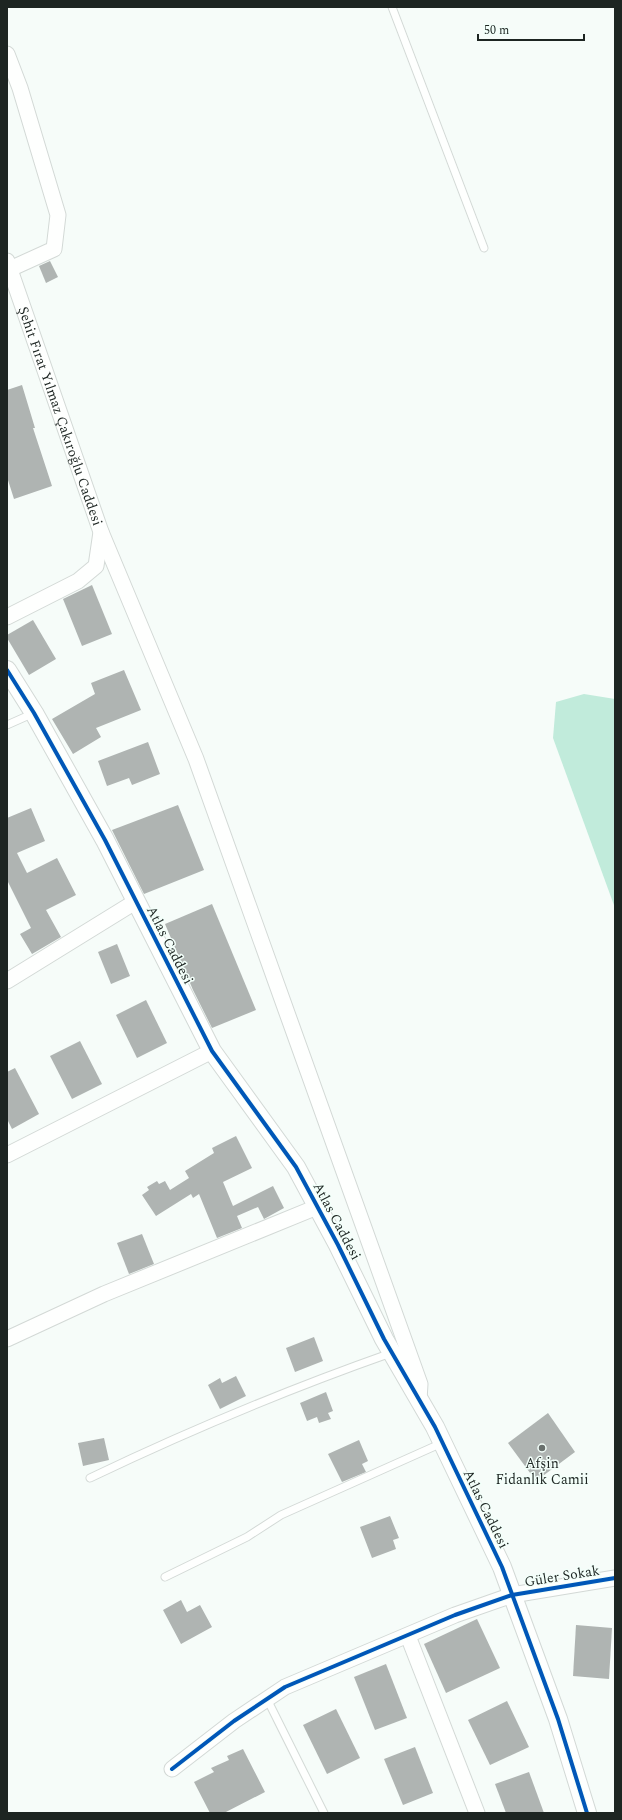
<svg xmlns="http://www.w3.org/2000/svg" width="622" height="1820" font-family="Spectral,serif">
  <rect width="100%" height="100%" fill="#f6fcf9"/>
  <path fill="#c1ebdb" d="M584 694 615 699V908L553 738 556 702Z"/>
  <g fill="#afb4b2">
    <path d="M50 261 58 277 46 283 39 266Z"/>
    <path d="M22 385 35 428H33L52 486 14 499 7 477V390Z"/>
    <path d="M92 585 112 634 82 646 63 599Z"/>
    <path d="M33 620 56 659 29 675 7 638V635Z"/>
    <path d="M124 670 141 710 96 728 101 737 73 754 52 719 95 694 91 683Z"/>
    <path d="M148 742 160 774 132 785 129 778 107 786 98 761Z"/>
    <path d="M178 805 204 870 144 894 112 830Z"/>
    <path d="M31 808 45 841 17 853 27 873 57 858 76 895 46 910 61 937 32 954 20 934 31 928 7 880V818Z"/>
    <path d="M212 904 256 1010 212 1028 193 990 165 924Z"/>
    <path d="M117 944 130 976 111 984 98 952Z"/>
    <path d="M146 1000 167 1043 137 1058 116 1015Z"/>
    <path d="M80 1041 102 1084 72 1099 50 1056Z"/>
    <path d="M15 1068 39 1114 12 1129 7 1119V1072Z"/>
    <path d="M236 1136 252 1168 223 1182 233 1206 273 1186 284 1208 264 1219 258 1207 237 1216 242 1228 217 1238 199 1194 193 1198 191 1194 156 1216 142 1195 149 1190 147 1187 157 1181 159 1184 165 1181 170 1190 189 1178 185 1171 214 1153 212 1148Z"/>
    <path d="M142 1234 154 1264 129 1274 117 1243Z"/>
    <path d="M314 1337 323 1361 295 1372 286 1348Z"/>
    <path d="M236 1376 246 1396 220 1409 208 1385 220 1378 222 1383Z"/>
    <path d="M326 1392 333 1411 328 1413 331 1419 319 1423 317 1417 307 1421 300 1403Z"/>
    <path d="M548 1413 575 1452 536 1481 508 1443Z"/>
    <path d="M104 1438 109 1460 83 1466 78 1443Z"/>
    <path d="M359 1440 368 1461 362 1464 366 1472 342 1482 328 1454Z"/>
    <path d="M390 1516 399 1538 393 1540 396 1549 372 1558 360 1527Z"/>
    <path d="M181 1600 187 1612 200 1605 212 1627 181 1644 163 1610Z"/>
    <path d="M477 1619 500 1668 446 1693 424 1644Z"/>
    <path d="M576 1625 612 1628 609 1679 573 1676Z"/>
    <path d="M386 1664 407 1718 375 1730 354 1677Z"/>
    <path d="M507 1701 529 1747 490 1765 468 1720Z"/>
    <path d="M336 1709 360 1758 327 1774 303 1725Z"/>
    <path d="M415 1747 433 1793 403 1805 384 1759Z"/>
    <path d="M243 1749 265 1792 224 1813H210L194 1782 214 1772 211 1768 229 1760 227 1756Z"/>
    <path d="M529 1772 544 1813H506L495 1784Z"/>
  </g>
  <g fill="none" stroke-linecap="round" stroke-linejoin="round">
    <g stroke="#d3d9d6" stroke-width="9">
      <g id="service">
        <path d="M392 7 484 248"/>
        <path d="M7 725 34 713"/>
        <path d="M90 1478C188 1431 289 1389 391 1353"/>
        <path d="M165 1577 247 1537 281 1515 442 1443"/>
        <path d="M267 1699 324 1813"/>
      </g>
    </g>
    <g stroke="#d3d9d6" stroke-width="17">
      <g id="minor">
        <path d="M7 54 20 88 58 215 54 249 10 269"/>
        <path id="s1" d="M7 261 101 532 96 566 78 581 7 617"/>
        <path d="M101 532 196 759 420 1384 419 1400"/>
        <path d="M7 981 135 902"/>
        <path d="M7 1155 212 1051"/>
        <path d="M7 1339 104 1294 317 1207"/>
        <path d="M408 1636 477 1813"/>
        <path d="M172 1769 234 1721 285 1687 455 1615 512 1595 615 1578"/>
      </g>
    </g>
    <g stroke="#d3d9d6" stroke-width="20">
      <path id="tertiary" d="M7 670 34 713 105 840 212 1051 296 1167 338 1245 384 1339 435 1427 502 1567 558 1719 587 1813"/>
    </g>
    <use href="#service" stroke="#fefffe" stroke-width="7"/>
    <use href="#minor" stroke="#fefffe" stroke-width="15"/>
    <use href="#tertiary" stroke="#fefffe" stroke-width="18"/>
    <g stroke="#f3fffa" stroke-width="6">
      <g id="cycleway">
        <path d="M7 670 34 713 105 840 212 1051 296 1167 338 1245 384 1339 435 1427 502 1567 558 1719 587 1813"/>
        <path d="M172 1769 234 1721 285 1687 455 1615 512 1595 615 1578"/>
      </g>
    </g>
    <use href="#cycleway" stroke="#0057b8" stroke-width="4"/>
  </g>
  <circle fill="#69706d" stroke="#f3fffa" stroke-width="1.5" cx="542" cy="1448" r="4"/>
  <g text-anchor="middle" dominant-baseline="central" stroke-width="3" stroke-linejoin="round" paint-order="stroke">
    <g font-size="14" fill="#1d2522" stroke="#f3fffa">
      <text stroke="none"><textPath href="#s1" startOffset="164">Şehit Fırat Yılmaz Çakıroğlu Caddesi</textPath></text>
      <text transform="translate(170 945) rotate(63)">Atlas Caddesi</text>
      <text transform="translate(337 1221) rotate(62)">Atlas Caddesi</text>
      <text transform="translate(486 1509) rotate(64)">Atlas Caddesi</text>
      <text transform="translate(562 1576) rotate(-9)">Güler Sokak</text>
    </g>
    <g font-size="14" fill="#1d2522" stroke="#f3fffa">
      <text x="542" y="1463">Afşin<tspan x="542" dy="16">Fidanlık Camii</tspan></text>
    </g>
  </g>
  <rect width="622" height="1820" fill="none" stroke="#1d2522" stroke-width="16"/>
  <path d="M478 34v6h106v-6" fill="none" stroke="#1d2522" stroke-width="2"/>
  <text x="484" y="34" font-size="12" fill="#1d2522" stroke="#f3fffa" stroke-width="3" paint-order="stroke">50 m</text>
</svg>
